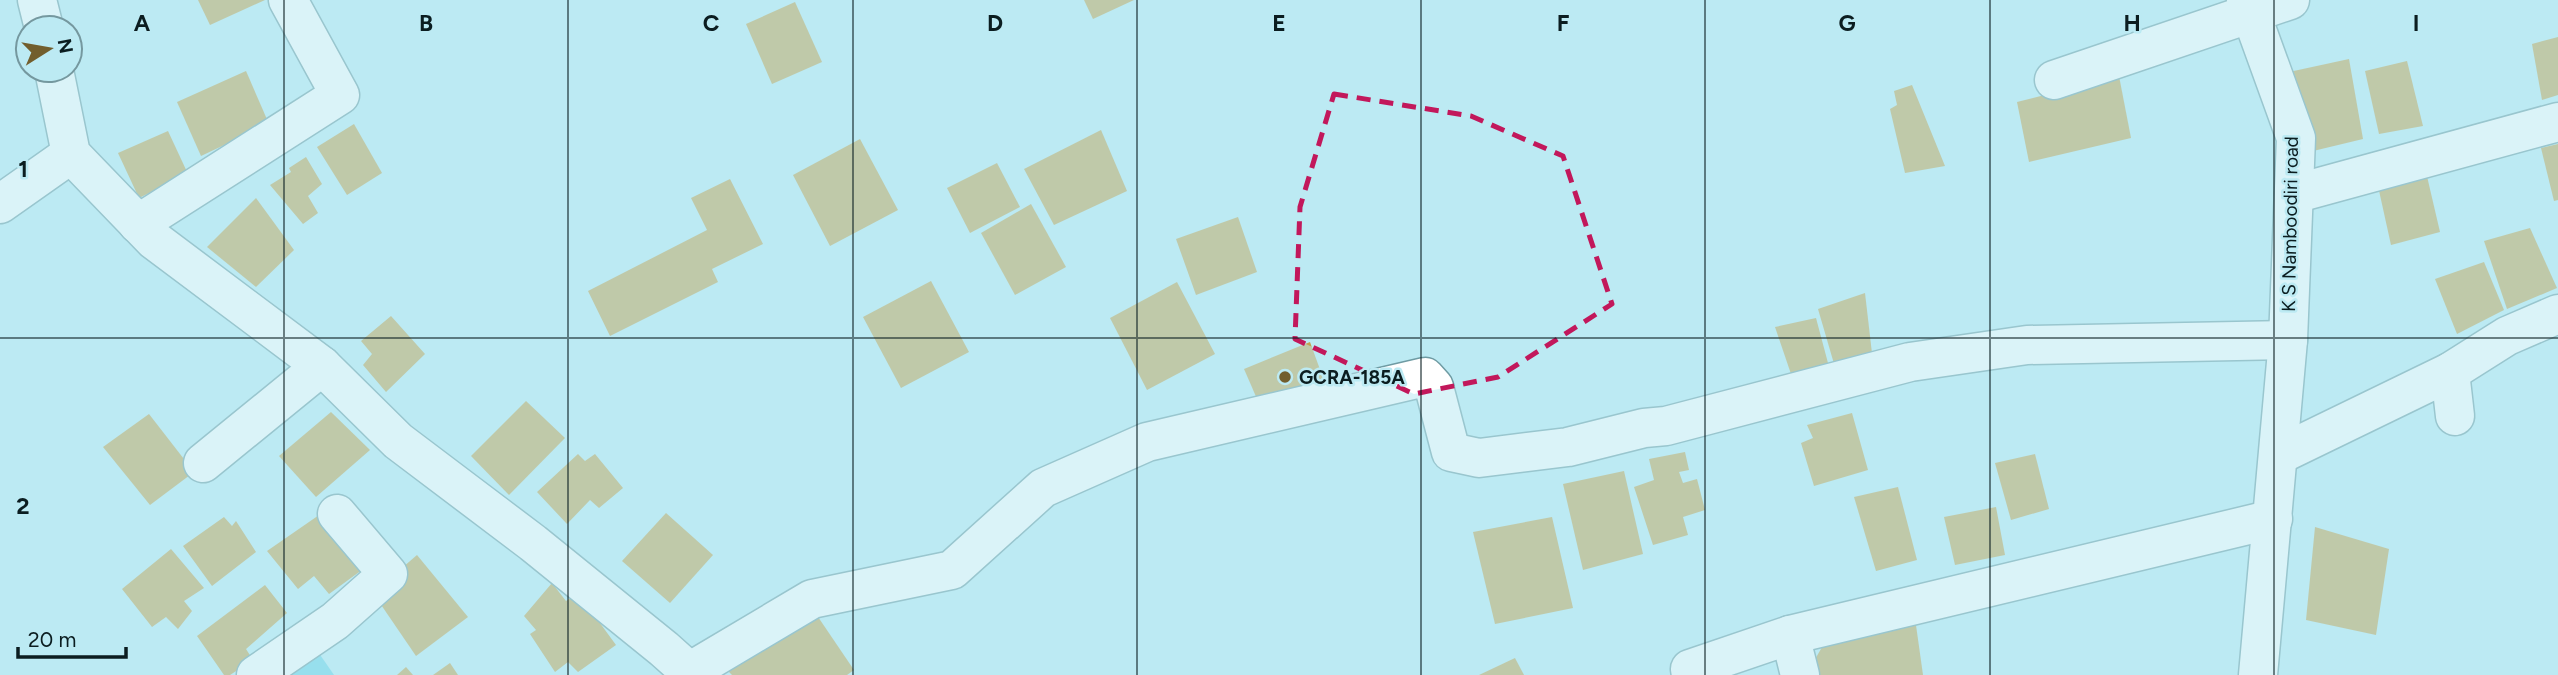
<svg xmlns="http://www.w3.org/2000/svg" width="2558" height="675" font-family="Figtree,sans-serif">
  <rect width="100%" height="100%" fill="#bceaf3"/>
  <path fill="#6bd3e7" d="M314 646 334 675H272Z"/>
  <g fill="#c4a350">
    <path d="M198 0H265L210 25Z"/>
    <path d="M1084 0H1134L1093 19Z"/>
    <path d="M795 2 822 62 772 84 746 24Z"/>
    <path d="M2558 37V95L2542 100 2532 44Z"/>
    <path d="M2349 59 2363 139 2309 152 2289 72Z"/>
    <path d="M2407 61 2423 126 2379 134 2365 71Z"/>
    <path d="M246 71 269 124 201 156 177 102Z"/>
    <path d="M2119 76 2131 138 2029 162 2017 102Z"/>
    <path d="M1912 85 1945 166 1905 173 1890 109 1897 105 1894 91Z"/>
    <path d="M354 124 382 173 347 195 317 147Z"/>
    <path d="M1101 130 1127 191 1054 225 1024 169Z"/>
    <path d="M168 131 188 174 139 198 118 153Z"/>
    <path d="M860 139 898 210 830 246 793 175Z"/>
    <path d="M2558 144V200L2554 201 2541 148Z"/>
    <path d="M306 157 322 184 308 196 318 213 303 224 270 185 291 172 289 168Z"/>
    <path d="M997 163 1020 207 970 233 947 188Z"/>
    <path d="M2426 172 2440 232 2391 245 2378 186Z"/>
    <path d="M730 179 763 244 712 269 718 282 610 336 588 291 707 230 691 198Z"/>
    <path d="M256 198 294 250 256 287 207 247Z"/>
    <path d="M1031 204 1066 267 1015 295 981 233Z"/>
    <path d="M1238 217 1257 272 1196 295 1176 239Z"/>
    <path d="M2530 228 2557 288 2507 309 2484 241Z"/>
    <path d="M2484 262 2504 310 2457 334 2435 279Z"/>
    <path d="M931 281 969 352 901 388 863 317Z"/>
    <path d="M1177 282 1215 354 1147 390 1110 318Z"/>
    <path d="M1865 293 1873 362 1837 374 1818 309Z"/>
    <path d="M391 316 425 354 386 392 363 365 372 354 361 341Z"/>
    <path d="M1816 318 1828 363 1791 374 1775 327Z"/>
    <path d="M1310 342 1326 386 1261 408 1244 369Z"/>
    <path d="M526 401 565 438 509 495 471 456Z"/>
    <path d="M331 412 370 450 316 497 279 456Z"/>
    <path d="M1852 413 1868 470 1814 486 1801 443 1813 438 1807 425Z"/>
    <path d="M149 414 194 472 150 505 103 447Z"/>
    <path d="M1685 452 1689 470 1679 472 1683 483 1697 479 1705 510 1683 517 1688 535 1653 545 1634 487 1654 480 1649 459Z"/>
    <path d="M578 454 585 461 595 454 623 488 599 508 590 500 567 524 537 492Z"/>
    <path d="M2035 454 2049 509 2011 520 1995 463Z"/>
    <path d="M1624 471 1643 554 1583 570 1563 484Z"/>
    <path d="M1898 487 1917 560 1876 571 1854 497Z"/>
    <path d="M1996 507 2005 555 1955 565 1944 517Z"/>
    <path d="M322 513 366 567 329 594 314 576 298 589 267 551Z"/>
    <path d="M666 513 713 555 670 603 622 561Z"/>
    <path d="M224 517 232 526 236 521 256 552 212 586 183 546Z"/>
    <path d="M1552 517 1573 608 1495 624 1473 532Z"/>
    <path d="M2315 527 2389 549 2376 635 2306 620Z"/>
    <path d="M171 549 204 588 184 601 192 611 178 629 166 617 152 627 122 589Z"/>
    <path d="M417 555 468 617 416 656 373 593Z"/>
    <path d="M552 583 566 601 578 593 616 645 578 672 568 662 555 672 530 634 536 630 524 616Z"/>
    <path d="M265 585 287 613 246 649 253 660 230 675H224L197 636Z"/>
    <path d="M812 608 854 670 847 675H732L725 668Z"/>
    <path d="M1914 611 1923 675H1813V663L1826 640Z"/>
    <path d="M1515 658 1524 675H1479Z"/>
    <path d="M450 663 458 675H433Z"/>
    <path d="M406 667 413 675H397Z"/>
  </g>
  <g fill="none" stroke-linecap="round" stroke-linejoin="round">
    <g stroke="#6f9ba3" stroke-width="41">
      <g id="minor">
        <path d="M37 0 44 28"/>
        <path d="M2246 0 2296 138 2288 340 2258 675"/>
        <path d="M54 70 71 154 154 240 322 366 398 441 533 543 664 649 693 675"/>
        <path d="M2054 80 2290 0"/>
        <path d="M2294 194 2558 122"/>
        <path d="M0 204 71 154"/>
        <path d="M138 224 340 95 288 0"/>
        <path d="M2450 372 2455 416"/>
        <path d="M2279 455 2450 372 2507 336 2558 314"/>
        <path d="M203 463 322 366"/>
        <path d="M1790 635 1800 675"/>
        <path d="M256 675 335 621 388 574 337 514"/>
        <path d="M684 675 812 599 952 570 1043 488 1147 442 1425 377 1434 387 1451 452 1479 458 1568 447 1644 428 1666 426 1910 362 2027 345 2288 340"/>
        <path d="M1691 675 1690 669 1790 635 2273 519"/>
      </g>
    </g>
    <use href="#minor" stroke="#fff" stroke-width="38"/>
  </g>
  <path d="M0 0H2558V675H0ZM1334 94 1471 116 1563 156 1612 304 1498 377 1414 394 1295 339 1300 207Z" fill="#bceaf3" fill-opacity=".55" fill-rule="evenodd"/>
  <path fill="none" stroke="#c2185b" stroke-width="5" stroke-dasharray="14 9" stroke-linejoin="round" d="M1334 94 1471 116 1563 156 1612 304 1498 377 1414 394 1295 339 1300 207Z"/>
  <path fill="none" stroke="#0b1d20" stroke-width="2" stroke-opacity="0.55" d="M284 0V675M568 0V675M853 0V675M1137 0V675M1421 0V675M1705 0V675M1990 0V675M2274 0V675M0 338H2558"/>
  <circle fill="#725e2d" stroke="#bceaf3" stroke-width="2.5" cx="1285" cy="377" r="7"/>
  <g text-anchor="middle" dominant-baseline="central" stroke-width="5" stroke-linejoin="round" paint-order="stroke">
    <g font-size="19" fill="#0b1d20" stroke="#bceaf3">
      <text transform="translate(2290 224) rotate(-89)">K S Namboodiri road</text>
    </g>
    <g font-size="19" font-weight="bold" fill="#0b1d20" stroke="#bceaf3" text-anchor="start">
      <text x="1299" y="377">GCRA-185A</text>
    </g>
  </g>
  <g font-size="23" text-anchor="middle" font-weight="bold" fill="#0b1d20" stroke="#bceaf3" stroke-width="5" stroke-linejoin="round" paint-order="stroke">
    <text x="142" y="31">A</text>
    <text x="426" y="31">B</text>
    <text x="711" y="31">C</text>
    <text x="995" y="31">D</text>
    <text x="1279" y="31">E</text>
    <text x="1563" y="31">F</text>
    <text x="1847" y="31">G</text>
    <text x="2132" y="31">H</text>
    <text x="2416" y="31">I</text>
    <text x="23" y="177">1</text>
    <text x="23" y="514">2</text>
  </g>
  <g transform="translate(49 49) rotate(79)"><circle r="33" fill="#bceaf3" stroke="#75989f" stroke-width="2"/>
  <path d="M0-5L12 26L0 18L-12 26Z" fill="#725e2d"/>
  <text y="-10" font-size="19" font-weight="bold" text-anchor="middle" fill="#0b1d20">N</text>
  </g>
  <path d="M18 647v10h108v-10" fill="none" stroke="#0b1d20" stroke-width="3.5"/>
  <text x="28" y="647" font-size="21" fill="#0b1d20" stroke="#bceaf3" stroke-width="5" paint-order="stroke">20 m</text>
</svg>
